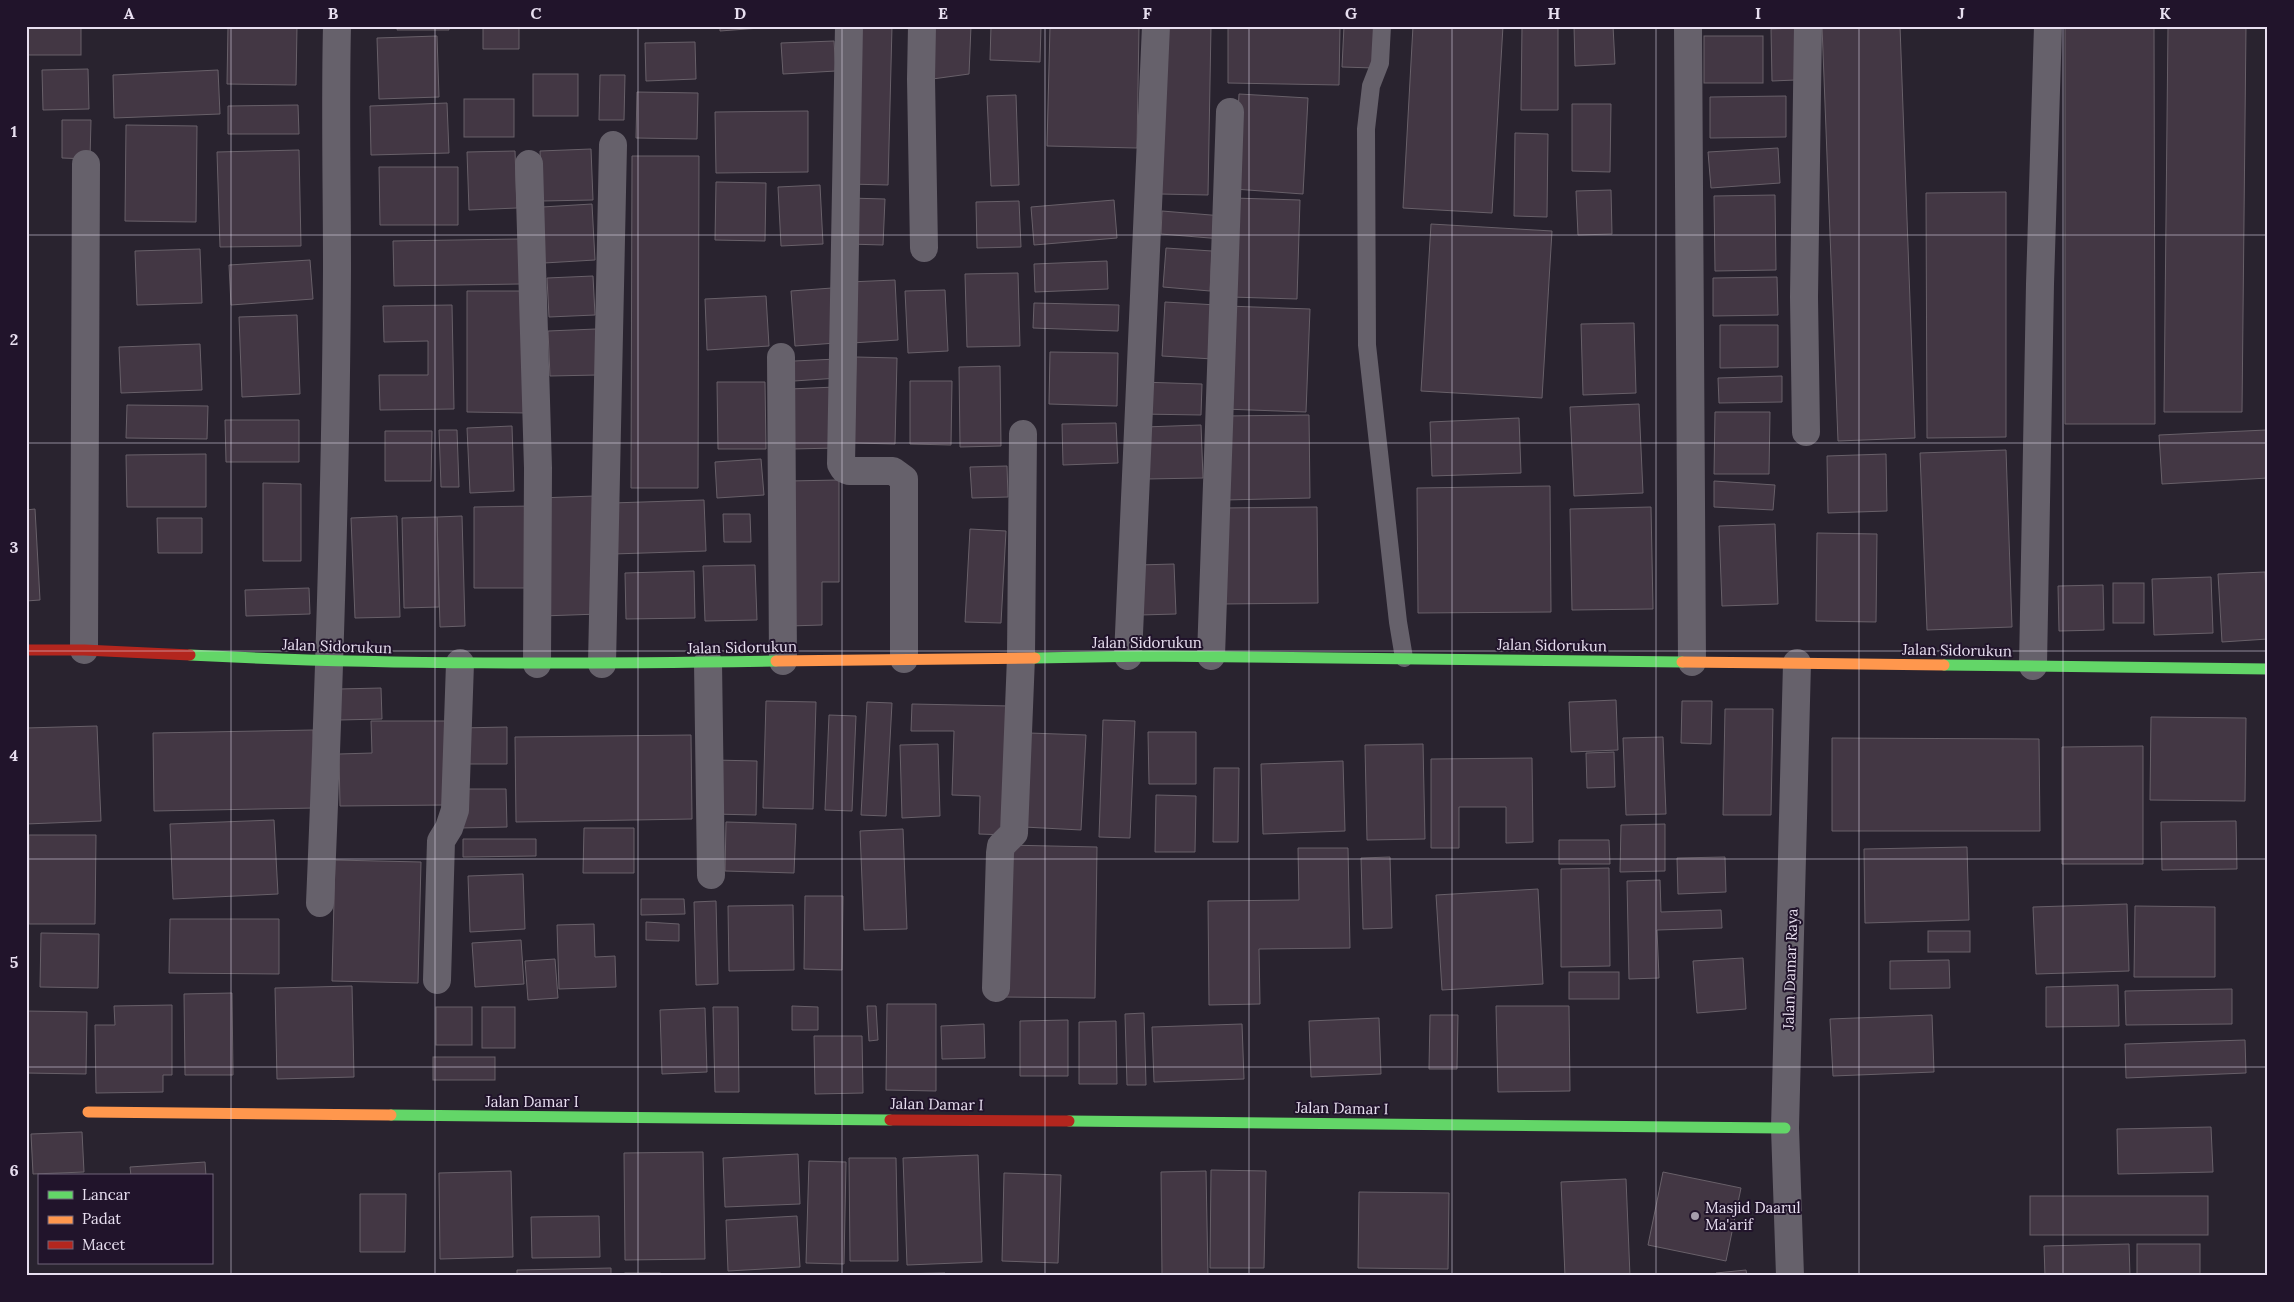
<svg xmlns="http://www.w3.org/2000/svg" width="2294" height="1302" font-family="Lora,serif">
  <rect width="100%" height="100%" fill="#29232f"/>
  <g fill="#433744" stroke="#686069">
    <rect x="26" y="26" width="55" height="29"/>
    <path d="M228 26H297L296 85 227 84Z"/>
    <path d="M398 26H449V30H397Z"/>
    <path d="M461 26H519V49H483V27Z"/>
    <path d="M720 26H760V28L720 31Z"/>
    <path d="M853 26H892L888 185 849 184Z"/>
    <path d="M928 26H971L969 74 925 80Z"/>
    <path d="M991 26H1041L1040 62 990 60Z"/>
    <path d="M1050 26 1139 27 1137 148 1047 146Z"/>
    <path d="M1163 26H1211L1208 195 1160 194Z"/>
    <path d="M1228 26H1340L1339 85 1228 83Z"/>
    <path d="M1344 26H1375L1374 68 1342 67Z"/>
    <path d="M1413 26H1503L1492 213 1403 208Z"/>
    <path d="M1522 26H1558V110H1521Z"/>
    <path d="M1574 26H1613L1615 64 1575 66Z"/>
    <path d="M1822 26H1900L1915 438 1838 441Z"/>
    <path d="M2065 26H2154L2155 424H2065Z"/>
    <path d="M2168 26H2246L2242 412H2164Z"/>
    <path d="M1795 28 1796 80 1772 81 1771 29Z"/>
    <path d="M437 36 439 97 379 99 377 38Z"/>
    <rect x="1704" y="36" width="59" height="47"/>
    <path d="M834 41 836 71 783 74 781 43Z"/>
    <path d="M695 42 696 79 646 81 645 43Z"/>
    <path d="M88 69 89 109 43 110 42 70Z"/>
    <path d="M218 70 220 114 114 118 113 75Z"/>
    <rect x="533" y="74" width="45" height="42"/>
    <path d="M600 75H625L624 120H599Z"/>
    <path d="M637 92 698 93 697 139 636 138Z"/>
    <path d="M1239 94 1308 98 1303 194 1234 189Z"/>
    <path d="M1016 95 1019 185 991 186 987 96Z"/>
    <path d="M1786 96V137L1710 138V97Z"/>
    <rect x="464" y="99" width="50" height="38"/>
    <path d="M447 103 449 153 371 155 370 106Z"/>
    <path d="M1572 104H1611L1610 172 1572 171Z"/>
    <path d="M298 105 299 134H228V106Z"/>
    <path d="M808 111V172L716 173 715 112Z"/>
    <path d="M62 120H91L90 159 62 158Z"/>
    <path d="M126 125 197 126 196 222 125 221Z"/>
    <path d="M1515 133 1548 134 1547 217 1514 216Z"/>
    <path d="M1778 148 1780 183 1711 188 1708 152Z"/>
    <path d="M591 149 593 200 542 201 540 151Z"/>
    <path d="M299 150 301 246 220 247 217 152Z"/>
    <path d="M515 151 517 208 469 210 467 152Z"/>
    <path d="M632 156H699L698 488H631Z"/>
    <path d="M379 167H458V225H380Z"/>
    <path d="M716 182 766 183 765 241 715 240Z"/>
    <path d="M820 185 823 244 781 246 778 187Z"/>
    <path d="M1611 190 1612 234 1578 235 1576 191Z"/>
    <path d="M2006 192V437L1927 438 1926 193Z"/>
    <path d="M1775 195 1776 270 1715 271 1714 196Z"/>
    <path d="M849 198 885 199 883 245 848 244Z"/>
    <path d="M1233 198 1300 200 1297 299 1230 297Z"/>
    <path d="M1114 200 1117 238 1034 245 1031 207Z"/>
    <path d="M1019 201 1021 247 977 248 976 202Z"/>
    <path d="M592 204 595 260 544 263 542 207Z"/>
    <path d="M1162 211 1223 216 1222 239 1161 234Z"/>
    <path d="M1431 224 1552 231 1542 398 1421 391Z"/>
    <path d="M519 239 520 284 394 286 393 241Z"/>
    <path d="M1166 248 1212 251 1210 291 1163 287Z"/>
    <path d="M200 249 202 303 137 305 135 251Z"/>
    <path d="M310 260 313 299 231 305 229 265Z"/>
    <path d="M1107 261 1108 289 1035 292 1034 264Z"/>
    <path d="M1018 273 1020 346 967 347 965 274Z"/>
    <path d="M593 276 595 315 549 317 547 278Z"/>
    <path d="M1777 277 1778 315 1713 316V278Z"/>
    <path d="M895 280 898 340 852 343 849 282Z"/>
    <path d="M832 288 836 343 795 346 791 291Z"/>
    <path d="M945 290 948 351 908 353 905 291Z"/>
    <path d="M467 291H528L527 413 467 412Z"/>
    <path d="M766 296 769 346 707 350 705 299Z"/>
    <path d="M1165 302 1217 305 1213 359 1162 356Z"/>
    <path d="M1034 303 1119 305 1118 331 1033 328Z"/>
    <path d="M452 305 454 409 380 410 379 375H428V341L384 342 383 306Z"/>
    <path d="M1227 306 1310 309 1306 412 1223 409Z"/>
    <path d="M297 315 300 394 242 397 239 317Z"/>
    <path d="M1634 323 1636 393 1583 395 1581 324Z"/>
    <path d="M1720 325H1778V367L1720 368Z"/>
    <path d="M596 329 598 375 550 376 548 331Z"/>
    <path d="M200 344 202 390 121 393 119 347Z"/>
    <path d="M1050 352 1118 353 1117 406 1049 404Z"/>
    <path d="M856 357 897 358 895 444 854 443Z"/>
    <path d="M837 359 838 378 794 381V361Z"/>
    <path d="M1000 366 1001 446 960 447 959 367Z"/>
    <path d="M1782 376V402L1719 403 1718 378Z"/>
    <path d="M910 381H952L951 445 910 444Z"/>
    <path d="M717 382H765L766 449H718Z"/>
    <path d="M1140 382 1202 384 1201 415 1140 414Z"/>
    <path d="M835 387 837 448 792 449 790 389Z"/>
    <path d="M1639 404 1643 493 1574 496 1570 407Z"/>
    <path d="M127 405 208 406 207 439 126 438Z"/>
    <path d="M1715 412H1770L1769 474H1714Z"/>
    <path d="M1309 415 1310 498 1225 500 1224 416Z"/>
    <path d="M1519 418 1521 473 1432 476 1430 422Z"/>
    <path d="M225 420H299V462H226Z"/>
    <path d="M1116 423 1118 463 1063 465 1062 424Z"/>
    <path d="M1201 425 1203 478 1146 479 1144 427Z"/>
    <path d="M512 426 514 491 470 493 467 428Z"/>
    <path d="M439 430H457L459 487H441Z"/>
    <path d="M2266 430 2268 478 2162 484 2159 435Z"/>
    <path d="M385 431H432L431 481H385Z"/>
    <path d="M2006 450 2012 627 1927 630 1920 453Z"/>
    <path d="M206 454V507H127L126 455Z"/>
    <path d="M1886 454 1887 511 1828 513 1827 456Z"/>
    <path d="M761 459 764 495 717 498 715 462Z"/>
    <path d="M1007 466 1008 497 972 498 970 467Z"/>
    <path d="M839 480V582H822V625L789 626 788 481Z"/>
    <path d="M1714 481 1775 485 1773 510 1714 507Z"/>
    <path d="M263 483 301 484V561H263Z"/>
    <path d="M1550 486 1551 612 1418 613 1417 488Z"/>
    <path d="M595 496 599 614 542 616 538 498Z"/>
    <path d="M704 500 706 551 613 554 612 503Z"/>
    <path d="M532 506 533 588H474V507Z"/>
    <path d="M1317 507 1318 603 1222 604 1221 508Z"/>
    <path d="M1651 507 1653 609 1572 610 1570 509Z"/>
    <path d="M35 509 40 600 26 601V510Z"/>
    <path d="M723 514H750L751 542H724Z"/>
    <path d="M397 516 400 617 355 618 351 518Z"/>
    <path d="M462 516 465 626 440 627 437 517Z"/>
    <path d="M437 517 439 607 404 608 402 518Z"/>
    <path d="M157 518H202V553H158Z"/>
    <path d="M1775 524 1778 604 1722 606 1719 526Z"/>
    <path d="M970 529 1006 531 1001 623 965 622Z"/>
    <path d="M1817 533 1877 534 1876 622 1816 621Z"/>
    <path d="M1174 564 1176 614 1140 615 1138 565Z"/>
    <path d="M755 565 757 620 705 621 703 566Z"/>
    <path d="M694 571 695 618 626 619 625 573Z"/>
    <path d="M2265 572 2268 639 2222 642 2218 574Z"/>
    <path d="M2211 577 2213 633 2154 635 2152 579Z"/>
    <rect x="2113" y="583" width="31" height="40"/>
    <path d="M2103 585 2104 630 2059 631 2058 586Z"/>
    <path d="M309 588 310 614 246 616 245 590Z"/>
    <path d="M381 688 382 719 339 720V689Z"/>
    <path d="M1616 700 1618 750 1571 752 1569 702Z"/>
    <path d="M766 701 816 702 813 809 763 808Z"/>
    <path d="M1682 701H1712L1711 744 1681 743Z"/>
    <path d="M867 702 892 703 886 816 861 815Z"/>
    <path d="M912 704 1011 706 1008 835 979 834 980 796 952 795 954 731H911Z"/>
    <path d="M1725 709H1773L1771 815H1723Z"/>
    <path d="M829 715 856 716 852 811 825 810Z"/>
    <path d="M2151 717 2246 718 2245 801 2150 800Z"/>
    <path d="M1103 720 1135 721 1130 838 1099 837Z"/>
    <path d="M371 721H445L446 805 340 806 339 754 372 753Z"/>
    <path d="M97 726 101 821 26 824V728Z"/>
    <path d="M507 727V764H460V728Z"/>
    <path d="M313 730 315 808 154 811 153 733Z"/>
    <path d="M1148 732H1196V784H1149Z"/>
    <path d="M1029 733 1086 735 1081 830 1024 827Z"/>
    <path d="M691 735 692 819 516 822 515 737Z"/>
    <path d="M1663 737 1666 814 1626 815 1623 738Z"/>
    <path d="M1832 738 2039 739 2040 831H1832Z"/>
    <path d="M938 744 940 816 902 818 900 745Z"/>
    <path d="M1423 744 1425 839 1367 840 1365 745Z"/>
    <path d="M2143 746V864H2062V747Z"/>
    <path d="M1614 752 1615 787 1587 788 1586 753Z"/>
    <path d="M1532 758 1533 842 1506 843V807H1459V848H1431V759Z"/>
    <path d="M714 760 757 761 756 815 713 814Z"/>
    <path d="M1343 761 1345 831 1263 834 1261 764Z"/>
    <path d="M1214 768H1239L1238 842H1213Z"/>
    <path d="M459 789H506L507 827 459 828Z"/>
    <path d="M1156 795 1196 796 1195 852H1155Z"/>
    <path d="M274 820 278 894 173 899 170 824Z"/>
    <path d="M2236 821 2237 869 2162 870 2161 822Z"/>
    <path d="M726 822 796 824 794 873 725 871Z"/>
    <path d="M1665 824V871L1620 872 1621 825Z"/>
    <path d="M584 828H634V873H583Z"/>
    <path d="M903 829 907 929 864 930 860 831Z"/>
    <path d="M29 835H96L95 924H29Z"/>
    <path d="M463 839H536V856L463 857Z"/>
    <path d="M1559 840H1609L1610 864H1559Z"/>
    <path d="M1005 845 1097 847 1095 998 1002 997Z"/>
    <path d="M1967 847 1969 920 1865 923 1864 849Z"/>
    <path d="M1298 848H1348L1350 948 1259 949 1260 1004 1209 1005 1208 901 1299 900Z"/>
    <path d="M1390 857 1392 928 1363 929 1361 858Z"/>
    <path d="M1725 857 1726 892 1678 894 1677 858Z"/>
    <path d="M335 860 421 862 418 983 332 981Z"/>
    <path d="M1609 868 1610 966 1561 967V869Z"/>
    <path d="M523 874 525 929 470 932 468 876Z"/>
    <path d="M1660 880 1661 912 1721 910 1722 928 1657 930 1659 978 1629 979 1627 881Z"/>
    <path d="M1538 889 1543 984 1442 990 1436 895Z"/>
    <path d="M805 896H843L842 970 804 969Z"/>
    <path d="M641 899H684L685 914 641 915Z"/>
    <path d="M716 901 718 984 696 985 694 902Z"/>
    <path d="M2127 904 2129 971 2036 974 2033 907Z"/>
    <path d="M793 905 794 970 729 971 728 906Z"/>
    <path d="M2135 906 2215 907V977H2134Z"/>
    <path d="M170 919H279V974L169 973Z"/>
    <path d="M646 922 679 924V941L646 940Z"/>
    <path d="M594 924 595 957 615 956 616 987 559 989 557 925Z"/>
    <rect x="1928" y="931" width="42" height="21"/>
    <path d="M41 933 99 934 98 988 40 987Z"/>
    <path d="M521 940 524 984 475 987 472 943Z"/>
    <path d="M1743 958 1746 1009 1697 1013 1693 961Z"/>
    <path d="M555 959 558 998 528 1000 525 961Z"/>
    <path d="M1949 960 1950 988 1890 989V961Z"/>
    <rect x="1569" y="972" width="50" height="27"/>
    <path d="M2118 985 2119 1026 2046 1027V987Z"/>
    <path d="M352 986 354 1077 277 1079 275 988Z"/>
    <path d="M2232 989V1024L2126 1025 2125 991Z"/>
    <path d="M232 993 233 1075H185L184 994Z"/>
    <path d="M887 1004H936V1091L886 1090Z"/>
    <path d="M172 1005V1075H163V1092L96 1093 95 1025H115L114 1006Z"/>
    <path d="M792 1006 818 1007V1030H792Z"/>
    <path d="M867 1006H876L878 1040 869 1041Z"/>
    <path d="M1496 1006H1569L1570 1091 1498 1092Z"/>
    <rect x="436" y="1007" width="36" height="38"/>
    <rect x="482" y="1007" width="33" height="41"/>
    <path d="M713 1007H738L739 1092H715Z"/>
    <path d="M705 1008 707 1072 662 1074 660 1010Z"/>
    <path d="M26 1011 87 1012 86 1074 26 1073Z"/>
    <path d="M1144 1013 1146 1085H1127L1125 1014Z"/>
    <path d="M1430 1015H1458L1457 1069H1429Z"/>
    <path d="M1932 1015 1934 1072 1833 1076 1830 1019Z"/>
    <path d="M1379 1018 1381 1074 1311 1077 1309 1021Z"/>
    <path d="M1068 1020V1076H1020V1021Z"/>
    <path d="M1116 1021 1117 1084H1079V1022Z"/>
    <path d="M984 1024 985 1058 942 1059 941 1026Z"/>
    <path d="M1242 1024 1244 1079 1154 1082 1152 1027Z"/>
    <path d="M814 1036H862L863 1093 815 1094Z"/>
    <path d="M2245 1040 2246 1073 2126 1078 2125 1044Z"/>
    <rect x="433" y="1057" width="62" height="23"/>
    <path d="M2211 1127 2213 1172 2118 1174 2117 1129Z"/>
    <path d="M82 1132 84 1172 33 1174 31 1134Z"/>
    <path d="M703 1152 705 1259 625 1260 624 1153Z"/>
    <path d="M798 1154 800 1204 725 1207 723 1158Z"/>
    <path d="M978 1155 982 1262 907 1265 903 1158Z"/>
    <path d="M849 1158H896L898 1261H850Z"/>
    <path d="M809 1161 846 1162 844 1264 806 1263Z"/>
    <path d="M205 1162 206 1176H131L130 1167Z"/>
    <path d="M1211 1170 1266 1171 1264 1268H1210Z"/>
    <path d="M511 1171 513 1257 440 1259 439 1173Z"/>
    <path d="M1206 1171 1208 1276H1162L1161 1172Z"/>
    <path d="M1663 1172 1741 1188 1726 1261 1648 1245Z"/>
    <path d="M1004 1173 1061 1175 1058 1263 1002 1261Z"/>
    <path d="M1626 1179 1630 1276H1565L1561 1182Z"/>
    <path d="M1359 1192 1449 1193 1448 1269 1358 1268Z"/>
    <path d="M360 1194H406L405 1252H360Z"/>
    <rect x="2030" y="1196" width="178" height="39"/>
    <path d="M599 1216 600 1257 532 1258 531 1217Z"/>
    <path d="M797 1216 800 1267 728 1271 726 1220Z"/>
    <path d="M2129 1244 2130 1276H2045L2044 1246Z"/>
    <rect x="2137" y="1244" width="63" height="32"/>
    <path d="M611 1268V1276H517V1270Z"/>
    <path d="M1746 1270 1747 1276H1716V1273Z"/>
    <rect x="625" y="1273" width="35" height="3"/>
    <path d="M945 1273V1276H889V1274Z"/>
  </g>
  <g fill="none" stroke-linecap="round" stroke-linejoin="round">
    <path stroke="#66616b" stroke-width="18" d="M1382 26 1380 63 1371 86 1366 129 1367 345 1398 622 1404 658"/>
    <g stroke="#66616b" stroke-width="28">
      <path d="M849 26 841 464 844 469 849 471H893L904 479V659"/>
      <path d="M922 26 921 79 924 248"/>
      <path d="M1688 26 1692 662"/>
      <path d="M529 164 538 468 537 664"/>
      <path d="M781 357 783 661"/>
      <path d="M1806 432 1804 297 1808 26"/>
      <path d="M84 650 86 164"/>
      <path d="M1128 656 1156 26"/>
      <path d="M1211 656 1230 112"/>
      <path d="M708 662 711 875"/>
      <path d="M602 664 613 145"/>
      <path d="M2033 666 2040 284 2048 26"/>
      <path d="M320 903C329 692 336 480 337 269 337 188 335 107 337 26"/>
      <path d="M437 980 441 841 449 828 455 810 460 663"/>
      <path d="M996 988 1000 853 1001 846 1014 833 1021 657 1023 434"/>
      <path d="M1790 1276 1785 1128 1797 663"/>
    </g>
    <g stroke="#63d668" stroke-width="11">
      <path d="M190 655C385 665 580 664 776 661"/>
      <path d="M1035 658 1151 656 1682 662"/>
      <path d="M1944 665 2268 669"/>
      <path d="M391 1115 890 1120"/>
      <path d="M1069 1121 1785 1128"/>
    </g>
    <g stroke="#ff974d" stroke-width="11">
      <path d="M776 661 1035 658"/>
      <path d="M1682 662 1944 665"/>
      <path d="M88 1112 391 1115"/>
    </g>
    <g stroke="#b3261e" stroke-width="11">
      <path d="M26 650H84L190 655"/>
      <path d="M890 1120 1069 1121"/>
    </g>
  </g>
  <path fill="none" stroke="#e8dff0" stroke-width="1" stroke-opacity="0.55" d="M231 26V1276M435 26V1276M638 26V1276M842 26V1276M1045 26V1276M1249 26V1276M1452 26V1276M1656 26V1276M1859 26V1276M2063 26V1276M26 235H2268M26 443H2268M26 651H2268M26 859H2268M26 1067H2268"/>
  <circle fill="#a59dac" stroke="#21142b" stroke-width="2" cx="1695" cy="1216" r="5"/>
  <g text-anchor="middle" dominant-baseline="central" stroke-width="4" stroke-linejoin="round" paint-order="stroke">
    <g font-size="15" fill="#e8dff0" stroke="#21142b">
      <text x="1147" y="642">Jalan Sidorukun</text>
      <text transform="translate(1552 645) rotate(1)">Jalan Sidorukun</text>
      <text transform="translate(337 646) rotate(2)">Jalan Sidorukun</text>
      <text transform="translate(742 647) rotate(-1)">Jalan Sidorukun</text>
      <text transform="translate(1957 650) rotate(1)">Jalan Sidorukun</text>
      <text transform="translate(1790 969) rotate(-88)">Jalan Damar Raya</text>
      <text x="532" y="1101">Jalan Damar I</text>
      <text transform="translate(937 1104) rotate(1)">Jalan Damar I</text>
      <text transform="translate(1342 1108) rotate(1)">Jalan Damar I</text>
    </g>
    <g font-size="15" fill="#e8dff0" stroke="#21142b" text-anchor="start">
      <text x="1705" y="1207">Masjid Daarul<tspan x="1705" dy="17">Ma'arif</tspan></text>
    </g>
  </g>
  <rect width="2294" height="1302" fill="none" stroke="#21142b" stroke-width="55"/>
  <rect x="38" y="1174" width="175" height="90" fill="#21142b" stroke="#71657a"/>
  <rect x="48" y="1191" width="25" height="8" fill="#63d668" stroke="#71657a"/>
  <text x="82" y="1200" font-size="15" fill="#e8dff0">Lancar</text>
  <rect x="48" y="1216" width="25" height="8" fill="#ff974d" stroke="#71657a"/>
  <text x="82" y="1224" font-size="15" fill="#e8dff0">Padat</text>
  <rect x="48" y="1241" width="25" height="8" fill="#b3261e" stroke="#71657a"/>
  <text x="82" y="1250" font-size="15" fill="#e8dff0">Macet</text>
  <rect x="28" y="28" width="2238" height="1246" fill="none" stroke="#e8dff0" stroke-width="2"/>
  <g font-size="16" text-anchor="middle" font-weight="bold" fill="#e8dff0">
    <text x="129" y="19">A</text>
    <text x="333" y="19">B</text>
    <text x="536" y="19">C</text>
    <text x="740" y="19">D</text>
    <text x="943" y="19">E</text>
    <text x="1147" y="19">F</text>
    <text x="1351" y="19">G</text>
    <text x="1554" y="19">H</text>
    <text x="1758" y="19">I</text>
    <text x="1961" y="19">J</text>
    <text x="2165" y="19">K</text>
    <text x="14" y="137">1</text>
    <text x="14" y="345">2</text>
    <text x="14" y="553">3</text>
    <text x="14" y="761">4</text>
    <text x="14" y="968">5</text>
    <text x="14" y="1176">6</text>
  </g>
</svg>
